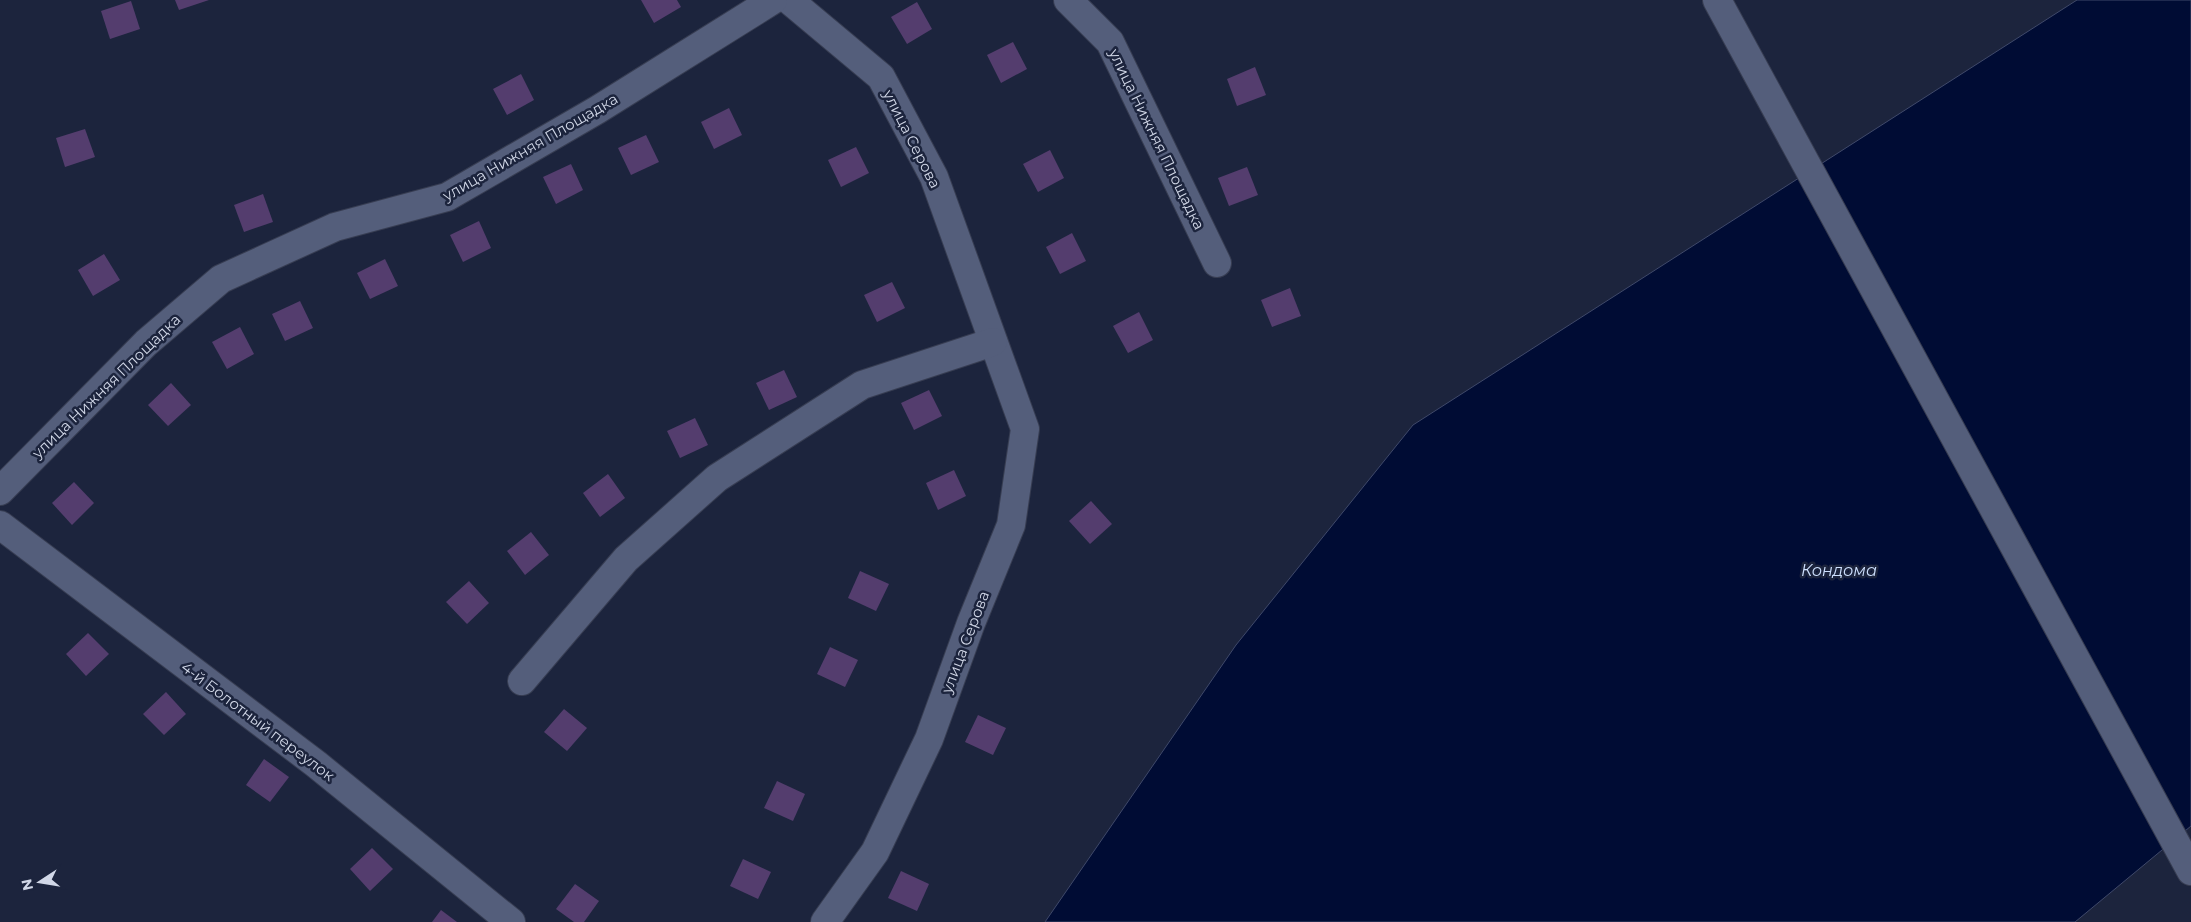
<svg xmlns="http://www.w3.org/2000/svg" width="2191" height="922" font-family="Montserrat,sans-serif">
  <rect width="100%" height="100%" fill="#1c243d"/>
  <path fill="#000c34" stroke="#3f496a" d="M2077 0H2191V826L2075 922H1045L1236 645 1413 425Z"/>
  <g fill="#543d6e">
    <path d="M175 0H209L179 10Z"/>
    <path d="M641 0H677L681 7 654 23Z"/>
    <path d="M131 1 140 29 110 39 101 11Z"/>
    <path d="M917 2 932 29 907 44 891 17Z"/>
    <path d="M1013 42 1027 69 1001 83 987 55Z"/>
    <path d="M1255 67 1266 95 1237 106 1227 79Z"/>
    <path d="M521 74 534 100 507 115 493 89Z"/>
    <path d="M729 108 742 135 714 149 701 122Z"/>
    <path d="M85 129 95 157 65 167 56 138Z"/>
    <path d="M646 135 659 162 631 175 618 148Z"/>
    <path d="M856 147 869 173 841 187 828 160Z"/>
    <path d="M1050 150 1064 178 1038 192 1023 164Z"/>
    <path d="M571 164 583 190 556 204 543 177Z"/>
    <path d="M1247 167 1258 195 1229 206 1218 178Z"/>
    <path d="M263 194 273 222 244 232 234 205Z"/>
    <path d="M479 221 491 248 463 262 450 235Z"/>
    <path d="M1072 233 1086 261 1060 274 1046 247Z"/>
    <path d="M104 254 120 280 93 296 78 270Z"/>
    <path d="M385 259 398 286 370 299 357 273Z"/>
    <path d="M892 282 905 308 877 322 864 295Z"/>
    <path d="M1290 288 1301 316 1272 327 1261 300Z"/>
    <path d="M300 301 313 328 285 341 272 314Z"/>
    <path d="M1139 312 1153 340 1128 353 1113 326Z"/>
    <path d="M240 327 254 354 227 369 212 342Z"/>
    <path d="M784 370 797 397 769 410 756 383Z"/>
    <path d="M171 383 191 405 168 426 148 405Z"/>
    <path d="M929 390 942 416 914 430 901 403Z"/>
    <path d="M695 418 708 445 680 458 667 431Z"/>
    <path d="M954 470 966 496 938 510 926 483Z"/>
    <path d="M608 474 625 498 600 517 583 493Z"/>
    <path d="M74 482 94 503 72 525 52 503Z"/>
    <path d="M1091 501 1112 524 1090 544 1069 521Z"/>
    <path d="M531 532 549 555 525 575 507 551Z"/>
    <path d="M860 571 889 584 876 611 848 598Z"/>
    <path d="M469 581 489 603 467 624 446 602Z"/>
    <path d="M88 633 109 654 86 676 66 654Z"/>
    <path d="M830 647 858 660 845 687 817 674Z"/>
    <path d="M166 692 186 714 164 735 143 714Z"/>
    <path d="M564 709 587 728 567 751 544 732Z"/>
    <path d="M978 715 1006 728 993 755 965 742Z"/>
    <path d="M264 759 289 777 270 802 246 785Z"/>
    <path d="M777 781 805 794 793 821 764 808Z"/>
    <path d="M372 848 393 869 370 891 350 869Z"/>
    <path d="M743 859 771 872 758 899 730 886Z"/>
    <path d="M901 871 929 884 917 911 888 898Z"/>
    <path d="M575 884 599 901 584 922H574L556 909Z"/>
    <path d="M441 910 457 922H432Z"/>
  </g>
  <g fill="none" stroke-linecap="round" stroke-linejoin="round">
    <g stroke="#373d52" stroke-width="30">
      <g id="minor">
        <path d="M789 0 881 77 934 177 1025 429 1011 525 971 623 929 739 875 852 825 922"/>
        <path d="M1068 0 1110 42 1217 263"/>
        <path d="M0 491 146 343 221 279 335 227 447 197 597 110 773 0"/>
        <path d="M0 525 316 764 511 922"/>
        <path d="M522 681 626 559 717 478 862 385 993 342"/>
      </g>
    </g>
    <g stroke="#373d52" stroke-width="30">
      <path id="secondary" d="M1717 0 2191 871"/>
    </g>
    <use href="#minor" stroke="#545e7b" stroke-width="28"/>
    <use href="#secondary" stroke="#545e7b" stroke-width="28"/>
  </g>
  <g text-anchor="middle" dominant-baseline="central" stroke-width="5" stroke-linejoin="round" paint-order="stroke">
    <g font-size="15" fill="#d1d7e7" stroke="#1c243d">
      <text transform="translate(912 139) rotate(63)">улица Серова</text>
      <text transform="translate(1157 139) rotate(64)">улица Нижняя Площадка</text>
      <text transform="translate(530 147) rotate(-30)">улица Нижняя Площадка</text>
      <text transform="translate(106 386) rotate(-44)">улица Нижняя Площадка</text>
      <text transform="translate(965 642) rotate(-69)">улица Серова</text>
      <text transform="translate(258 721) rotate(37)">4-й Болотный переулок</text>
    </g>
    <g font-size="16" font-style="italic" fill="#cee0fe" stroke="#1c243d">
      <text x="1839" y="570">Кондома</text>
    </g>
  </g>
  <g transform="translate(40 882) rotate(258)" stroke="#1c243d" stroke-width="4" paint-order="stroke">
  <path d="M0-4L9 19L0 12L-9 19Z" fill="#d1d7e7"/>
  <text y="-8" font-size="14" font-weight="bold" text-anchor="middle" fill="#d1d7e7">N</text>
  </g>
</svg>
